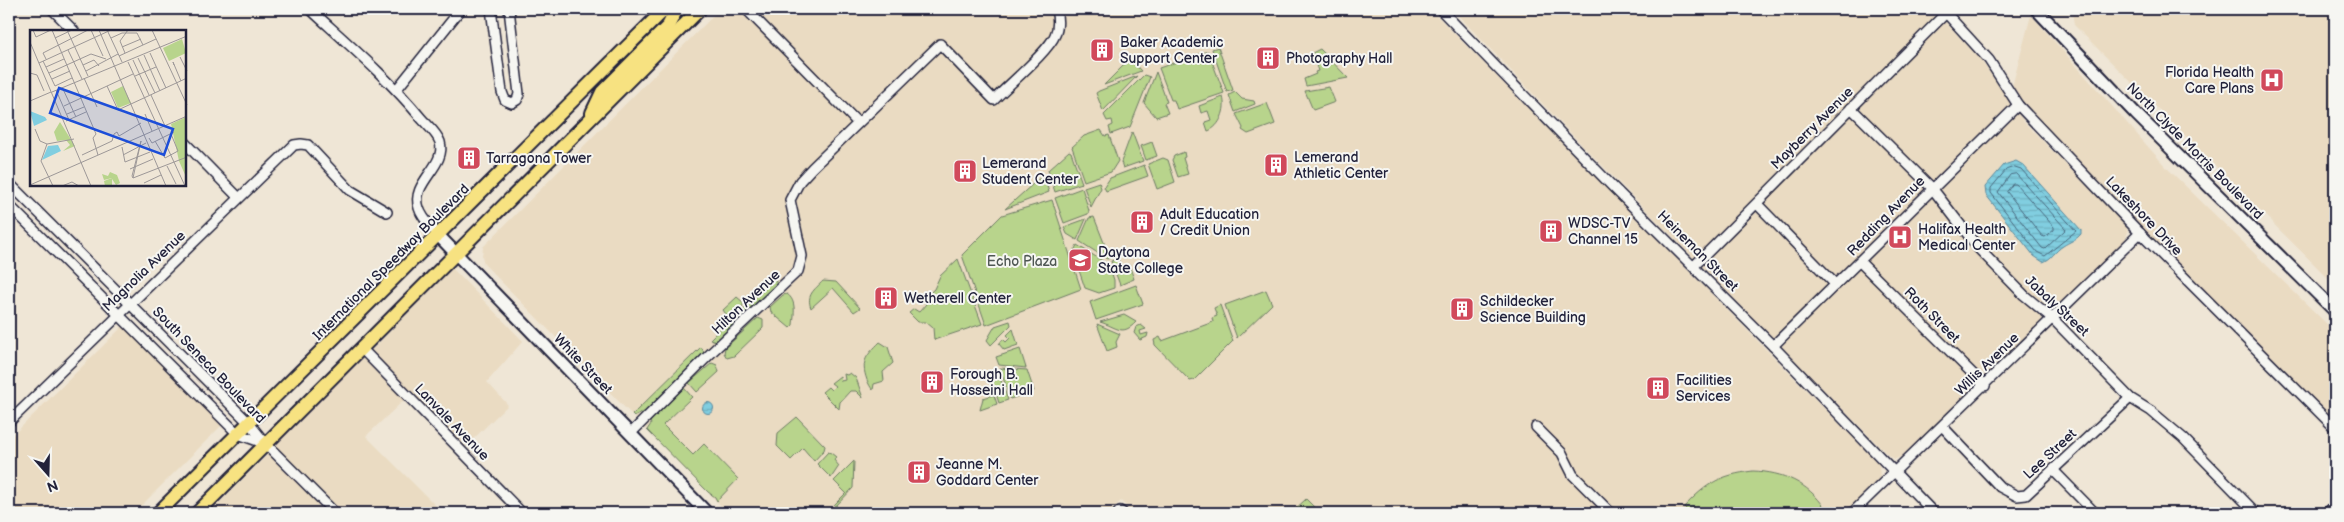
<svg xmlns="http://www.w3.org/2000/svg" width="2344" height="522" font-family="'Balsamiq Sans',sans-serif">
  <defs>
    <pattern id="water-rules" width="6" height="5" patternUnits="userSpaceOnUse" patternTransform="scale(1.25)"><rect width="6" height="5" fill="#81cee0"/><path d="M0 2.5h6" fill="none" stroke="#6fb1c1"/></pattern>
  </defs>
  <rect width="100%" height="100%" fill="#efe6d6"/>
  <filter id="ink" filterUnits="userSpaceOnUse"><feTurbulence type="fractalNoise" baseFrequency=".02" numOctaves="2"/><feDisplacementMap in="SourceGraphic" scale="10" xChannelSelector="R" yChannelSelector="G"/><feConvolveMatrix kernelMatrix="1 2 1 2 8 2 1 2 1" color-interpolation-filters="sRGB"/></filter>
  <g filter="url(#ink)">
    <g fill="#eadbc2">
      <path d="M720 9H1430L1879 464 1880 478 1877 484 1846 513H1133L1121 501 1108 513H728L484 264 482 256 483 247Z"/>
      <path d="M1452 9H1933L1980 59 2024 122 2125 225 2128 232 2124 242 1901 457 1895 459 1889 456 1585 148Z"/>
      <path d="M2072 9H2335V285L2074 25Z"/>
      <path d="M2031 15 2167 168 2335 332V421L2144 229 2022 102 2012 87Z"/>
      <path d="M452 268 523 341 487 382 508 405 465 447 371 351Z"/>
      <path d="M123 326 222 425 134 513H9V439Z"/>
      <path d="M363 358 404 400 366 436 443 513H343L275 446Z"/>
      <path d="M268 454 328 513H209Z"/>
    </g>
    <g fill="#b8d48c" stroke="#6d7b64">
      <path d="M1218 47 1233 90 1227 92 1212 49Z"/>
      <path d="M1320 49 1348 78 1306 86 1304 79 1316 74 1315 72 1318 71 1312 53Z"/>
      <path d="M1208 51 1224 93 1177 109 1174 100H1171L1159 68Z"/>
      <path d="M1130 59 1141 71 1104 85Z"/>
      <path d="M1156 72 1167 102 1164 103 1168 113 1156 117 1144 103Z"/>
      <path d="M1144 75 1150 77 1130 127 1111 134 1109 127 1113 125 1112 120 1107 121 1104 115Z"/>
      <path d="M1137 76 1103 111 1096 93 1099 91Z"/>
      <path d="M1329 87 1335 102 1313 110 1305 91Z"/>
      <path d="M1235 92 1242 99 1254 101 1255 104 1235 112 1229 95Z"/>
      <path d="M1223 97C1227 109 1220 127 1208 131L1205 122 1211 120 1208 111 1201 113 1199 106Z"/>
      <path d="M1267 103 1275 124 1248 134 1242 130 1243 128 1236 114Z"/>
      <path d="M1101 130 1105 136 1109 135 1118 161 1111 172 1084 181 1072 147 1084 136Z"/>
      <path d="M1132 132 1143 161 1123 168 1121 162Z"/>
      <path d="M1152 142 1157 156 1146 160 1141 146Z"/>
      <path d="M1069 151 1071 152 1082 183 1055 192 1048 170Z"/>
      <path d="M1184 152 1185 157 1183 158 1188 174 1178 177 1172 160 1174 156Z"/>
      <path d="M1163 158 1168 160 1175 182 1157 189 1148 164Z"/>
      <path d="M1144 165 1148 176 1106 191 1104 187 1110 178Z"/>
      <path d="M1043 175 1049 192 1005 209Z"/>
      <path d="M1099 182 1101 188 1091 207 1084 187Z"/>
      <path d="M1082 188 1089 211 1088 214 1064 223 1055 198Z"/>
      <path d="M1052 200 1081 289 986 325 962 255 1002 215Z"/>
      <path d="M1094 217 1110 258 1107 259 1079 241 1089 218Z"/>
      <path d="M1086 219 1077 240 1067 234 1064 227Z"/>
      <path d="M1077 245 1109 265 1114 280V288L1099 293 1085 288 1073 253Z"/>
      <path d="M958 259 982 324 934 340 933 328 926 322H918L909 313 914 309 919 312 926 304 923 299 934 289 940 276Z"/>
      <path d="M1118 259 1121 267 1129 265 1134 279 1120 285 1111 261Z"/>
      <path d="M775 278 777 286 716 341 710 339 729 320 740 314 747 304Z"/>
      <path d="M823 281 836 282 860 308 854 312 833 288 811 308C806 295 814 290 823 281Z"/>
      <path d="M1136 285 1143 304 1096 320 1090 302Z"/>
      <path d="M1266 290 1272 304 1237 338 1225 305Z"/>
      <path d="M787 294C797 301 794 314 793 325L790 328 771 312 770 307 783 295Z"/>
      <path d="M737 297 744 303C741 310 736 315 728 317L723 310Z"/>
      <path d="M1220 305 1233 341 1194 380 1190 381 1155 345 1154 340 1160 337 1162 341 1213 322 1212 318 1217 316 1214 308Z"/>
      <path d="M1124 315 1136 322C1122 337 1117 327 1100 322Z"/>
      <path d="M758 318 763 320V328L734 356 727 358 724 353 725 348Z"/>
      <path d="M1010 321 1011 325 991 345 987 340 995 326Z"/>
      <path d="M1097 324 1120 334 1116 342 1117 347 1107 351Z"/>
      <path d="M1141 325 1146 329 1140 331 1141 335 1148 333 1147 337 1140 340 1134 333 1136 327Z"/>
      <path d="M1013 329 1018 345 1004 350 999 344 1003 339 1006 342 1010 338 1007 335Z"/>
      <path d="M880 342 888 347 893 363 883 372 884 381 874 384 873 390C870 387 869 384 867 380 860 361 867 355 880 342Z"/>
      <path d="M701 347 704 352 644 412 634 417 632 415Z"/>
      <path d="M1020 349 1026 368 999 365 996 357Z"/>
      <path d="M712 363 717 365 719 372 697 392 689 383Z"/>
      <path d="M1000 368 1027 370 1034 391 1010 399Z"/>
      <path d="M997 369 1008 400 999 403 989 372Z"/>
      <path d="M850 373 856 378 863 398 856 391H850L840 402 839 409 822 392 828 387 831 390 835 386 831 383 840 376 841 381 845 380 844 374 847 375Z"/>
      <path d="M684 388 692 397 663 425 693 455 704 444 738 479 717 501 715 497 708 492 647 430 651 424 650 422Z"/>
      <path d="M994 395 997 404 980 410 983 398Z"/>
      <path d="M797 417 825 446 824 450 814 461 803 448 791 460 777 446 778 433Z"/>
      <path d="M828 452 831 453 836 457 834 460 839 466 831 478 817 464Z"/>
      <path d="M854 461 853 488 836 506 834 505 846 493 834 481Z"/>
      <path d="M1753 471C1783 472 1808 483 1825 508L1820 513H1690L1684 507C1707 483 1720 475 1753 471Z"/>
      <path d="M1306 499 1320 513H1291Z"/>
    </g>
    <g fill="url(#water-rules)" stroke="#5b899e">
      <path d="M2016 161 2023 165 2081 230V234C2076 240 2069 242 2063 246 2055 251 2052 259 2043 262L2034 256 1986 195 1985 187 2004 165Z"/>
      <circle cx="708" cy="408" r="5.5"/>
    </g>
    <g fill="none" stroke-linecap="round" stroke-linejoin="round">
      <g stroke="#48677d" stroke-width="1">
        <path d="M2015 167 2021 169 2076 231 2045 256 2037 252 1991 193V188L2006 170Z"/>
        <path d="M2016 174 2066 229 2045 249 2042 248 1998 192 2010 175Z"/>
        <path d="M2013 184H2016L2054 227V230L2045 237 2042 236 2007 192Z"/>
      </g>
      <g stroke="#22223b" stroke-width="12">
        <g id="street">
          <path d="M52 9 74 31"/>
          <path d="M310 9C348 44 388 78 421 118 427 125 437 133 440 142 447 166 410 183 419 208 422 219 432 227 439 236"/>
          <path d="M491 9 502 92 505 100 512 103 517 100 519 94 509 9"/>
          <path d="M746 9 858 123"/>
          <path d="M1440 9 1612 186 1773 346 1934 513"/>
          <path d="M1946 13 1989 60 2018 105 2140 233 2335 428"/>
          <path d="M397 89 461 9"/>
          <path d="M1851 108 1932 188 1979 249 2024 295 2053 319 2130 398 2151 411 2183 438 2256 513"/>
          <path d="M185 143 239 198"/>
          <path d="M9 183 249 423 266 444 335 513"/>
          <path d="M1757 204 1836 285"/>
          <path d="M9 205 238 434 266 444"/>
          <path d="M1860 262 1985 386"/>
          <path d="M1694 266 1950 9"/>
          <path d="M1773 346 2018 105"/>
          <path d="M362 349 522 513"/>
          <path d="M9 422 294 145 301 144 308 145 350 190 387 212"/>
          <path d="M1536 427 1562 453 1573 475 1611 513"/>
          <path d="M1943 427 2000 487 2017 496 2026 495 2130 398"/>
          <path d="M630 434 713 351 798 271 802 256 790 200 800 181 812 168 940 44 994 100C1008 85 1049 51 1055 35 1059 27 1058 18 1056 9"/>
          <path d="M2053 470 2095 513"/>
          <path d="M1118 513 1120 511 1123 513"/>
          <path d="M1852 513 2140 233"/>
        </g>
      </g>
      <g stroke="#22223b" stroke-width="15">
        <g id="secondary">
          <path d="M2036 9 2136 114 2335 311"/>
          <path d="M439 236 707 513"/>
          <path d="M2329 513 2335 507"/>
        </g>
      </g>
      <g stroke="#22223b" stroke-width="16">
        <g id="primary">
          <path d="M592 113 602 92 668 26 677 9"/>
          <path d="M158 513 665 9"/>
          <path d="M197 513 700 9"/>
        </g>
      </g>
      <use href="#street" stroke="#f6f6f2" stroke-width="9"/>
      <use href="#secondary" stroke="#f6f6f2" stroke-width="11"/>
      <use href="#primary" stroke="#f7e281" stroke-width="12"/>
    </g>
  </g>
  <defs>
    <g id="building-square" transform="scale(1.25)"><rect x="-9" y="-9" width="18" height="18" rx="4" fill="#d1495b" stroke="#f6f6f2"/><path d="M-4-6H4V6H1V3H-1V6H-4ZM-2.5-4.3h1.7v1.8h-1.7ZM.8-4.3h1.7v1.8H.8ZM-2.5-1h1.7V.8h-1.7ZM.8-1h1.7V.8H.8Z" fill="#fff"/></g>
    <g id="hospital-square" transform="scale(1.25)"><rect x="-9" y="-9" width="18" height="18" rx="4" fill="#d1495b" stroke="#f6f6f2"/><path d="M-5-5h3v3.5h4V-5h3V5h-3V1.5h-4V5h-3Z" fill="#fff"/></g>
    <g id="university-square" transform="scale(1.25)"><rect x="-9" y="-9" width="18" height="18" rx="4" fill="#d1495b" stroke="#f6f6f2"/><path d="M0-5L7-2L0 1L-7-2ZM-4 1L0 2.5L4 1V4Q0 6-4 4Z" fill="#fff"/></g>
  </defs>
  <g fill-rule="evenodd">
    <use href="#building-square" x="1102" y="50"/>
    <use href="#building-square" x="1268" y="58"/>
    <use href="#hospital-square" x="2272" y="80"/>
    <use href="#building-square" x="469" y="158"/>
    <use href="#building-square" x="1276" y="165"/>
    <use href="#building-square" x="965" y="171"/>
    <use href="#building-square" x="1142" y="222"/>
    <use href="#building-square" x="1551" y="231"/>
    <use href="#hospital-square" x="1900" y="237"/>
    <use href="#university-square" x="1080" y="260"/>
    <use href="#building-square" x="886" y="298"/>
    <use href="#building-square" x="1462" y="309"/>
    <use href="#building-square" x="932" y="382"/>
    <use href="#building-square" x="1658" y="388"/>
    <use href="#building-square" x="919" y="472"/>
  </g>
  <g text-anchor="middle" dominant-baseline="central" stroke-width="4" stroke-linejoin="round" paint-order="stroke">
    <g font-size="14" fill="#22223b" stroke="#f6f6f2" text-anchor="start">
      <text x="1120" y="42">Baker Academic<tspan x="1120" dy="16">Support Center</tspan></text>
      <text x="1286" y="58">Photography Hall</text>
      <text x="2254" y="72" text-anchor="end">Florida Health<tspan x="2254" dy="16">Care Plans</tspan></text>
      <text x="1294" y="157">Lemerand<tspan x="1294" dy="16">Athletic Center</tspan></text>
      <text x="486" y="158">Tarragona Tower</text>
      <text x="982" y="163">Lemerand<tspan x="982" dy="16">Student Center</tspan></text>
      <text x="1160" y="214">Adult Education<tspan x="1160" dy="16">/ Credit Union</tspan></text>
      <text x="1568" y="223">WDSC-TV<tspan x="1568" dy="16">Channel 15</tspan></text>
      <text x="1918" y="229">Halifax Health<tspan x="1918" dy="16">Medical Center</tspan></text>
      <text x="1098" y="252">Daytona<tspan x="1098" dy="16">State College</tspan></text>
      <text x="904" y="298">Wetherell Center</text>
      <text x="1480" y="301">Schildecker<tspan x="1480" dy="16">Science Building</tspan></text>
      <text x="950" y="374">Forough B.<tspan x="950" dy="16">Hosseini Hall</tspan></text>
      <text x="1676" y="380">Facilities<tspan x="1676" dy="16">Services</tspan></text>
      <text x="936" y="464">Jeanne M.<tspan x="936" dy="16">Goddard Center</tspan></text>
    </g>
    <g font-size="14" fill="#22223b" stroke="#f6f6f2">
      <text transform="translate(1812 128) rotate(-45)">Mayberry Avenue</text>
      <text transform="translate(2195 151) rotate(45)">North Clyde Morris Boulevard</text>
      <text transform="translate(1886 216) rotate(-46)">Redding Avenue</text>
      <text transform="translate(2144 216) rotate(46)">Lakeshore Drive</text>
      <text transform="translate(1698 251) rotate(45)">Heineman Street</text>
      <text transform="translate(391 262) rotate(-45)">International Speedway Boulevard</text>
      <text transform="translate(144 271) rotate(-44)">Magnolia Avenue</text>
      <text transform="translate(746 302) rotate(-43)">Hilton Avenue</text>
      <text transform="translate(2057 306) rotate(43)">Jabaly Street</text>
      <text transform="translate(1932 315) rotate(45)">Roth Street</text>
      <text transform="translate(583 364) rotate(46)">White Street</text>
      <text transform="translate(1987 364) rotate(-44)">Willis Avenue</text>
      <text transform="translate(209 365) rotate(46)">South Seneca Boulevard</text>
      <text transform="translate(452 422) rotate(46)">Lanvale Avenue</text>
      <text transform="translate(2050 454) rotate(-43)">Lee Street</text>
    </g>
    <g font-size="14" fill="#4f5753" stroke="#f6f6f2">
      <text x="1022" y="261">Echo Plaza</text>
    </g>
  </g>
  <g transform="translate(30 30)">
    <rect width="156" height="156" fill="#efe6d6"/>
    <path d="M152 9 156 23 139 31 133 18ZM156 87V147L149 131 141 94ZM80 142 87 145 90 153 86 155 82 149V156H75L74 151 82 148 74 150 72 144 78 146Z" fill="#b8d48c"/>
    <path d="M30 92 45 116 33 121 40 115 36 110 27 111 24 102Z" fill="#b8d48c"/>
    <path d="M93 56 101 73 88 78 81 62Z" fill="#b8d48c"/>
    <path d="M0 81 15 87 17 90 4 96ZM28 115 31 121 12 130 18 116Z" fill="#81cee0"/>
    <path fill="none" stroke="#9d9898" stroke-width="1" d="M3 0 6 7 21 0M22 0 66 104 63 108 68 125M37 0 58 46M61 0 73 26M69 0 136 156M122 0 157 75M78 2 92 32M25 8 42 0M81 8 92 3H107L113 15M0 12 61 156M92 17 111 9M38 20 52 49M95 23 90 11 98 0M120 23 136 58M114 25 130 61M89 26 126 9M150 27 157 41M108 28 125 63M16 29 13 23 58 0M103 30 119 65M13 31 25 56 42 48M98 32 155 156M9 33 81 0M53 35 64 30 69 36M144 35 143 32 151 51M16 37 34 29M56 41 88 24M0 43 7 45 14 61M19 43 61 24 76 29M105 46 126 37M54 48 67 77M22 49 40 41M77 56 88 80 157 48M32 57 46 87M26 60 39 90M22 62 157 6M121 65 135 96M0 71 21 62M34 76 103 44M37 84 54 77M115 84 122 101M36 91 56 82M5 99 10 111 17 114 11 131 23 156M119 108 122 113 144 102M111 111 103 148 102 146ZM125 111 135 128 148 121 141 104M17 114 44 109M92 117 95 132 120 122M52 125 82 111 84 104 87 102 89 106 111 93M93 125 116 113M137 136 146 154M100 139 123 129M103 148 157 127M114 153 131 145M0 155 157 86M32 156 42 152 49 156"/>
    <path fill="#1d4ed8" fill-opacity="0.15" stroke="#1d4ed8" stroke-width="2.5" d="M29 58 143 99 134 125 20 83Z"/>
    <rect width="156" height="156" fill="none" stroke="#22223b" stroke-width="2.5"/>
  </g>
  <rect width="2344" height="522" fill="none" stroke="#f6f6f2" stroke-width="30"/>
  <rect x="15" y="15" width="2314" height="492" fill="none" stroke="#22223b" stroke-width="2" filter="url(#ink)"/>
  <g transform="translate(48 474) rotate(160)" stroke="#f6f6f2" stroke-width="4" paint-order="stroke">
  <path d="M0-4L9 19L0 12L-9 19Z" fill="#22223b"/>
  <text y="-8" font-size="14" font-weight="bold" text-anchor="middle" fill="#22223b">N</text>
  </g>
</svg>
